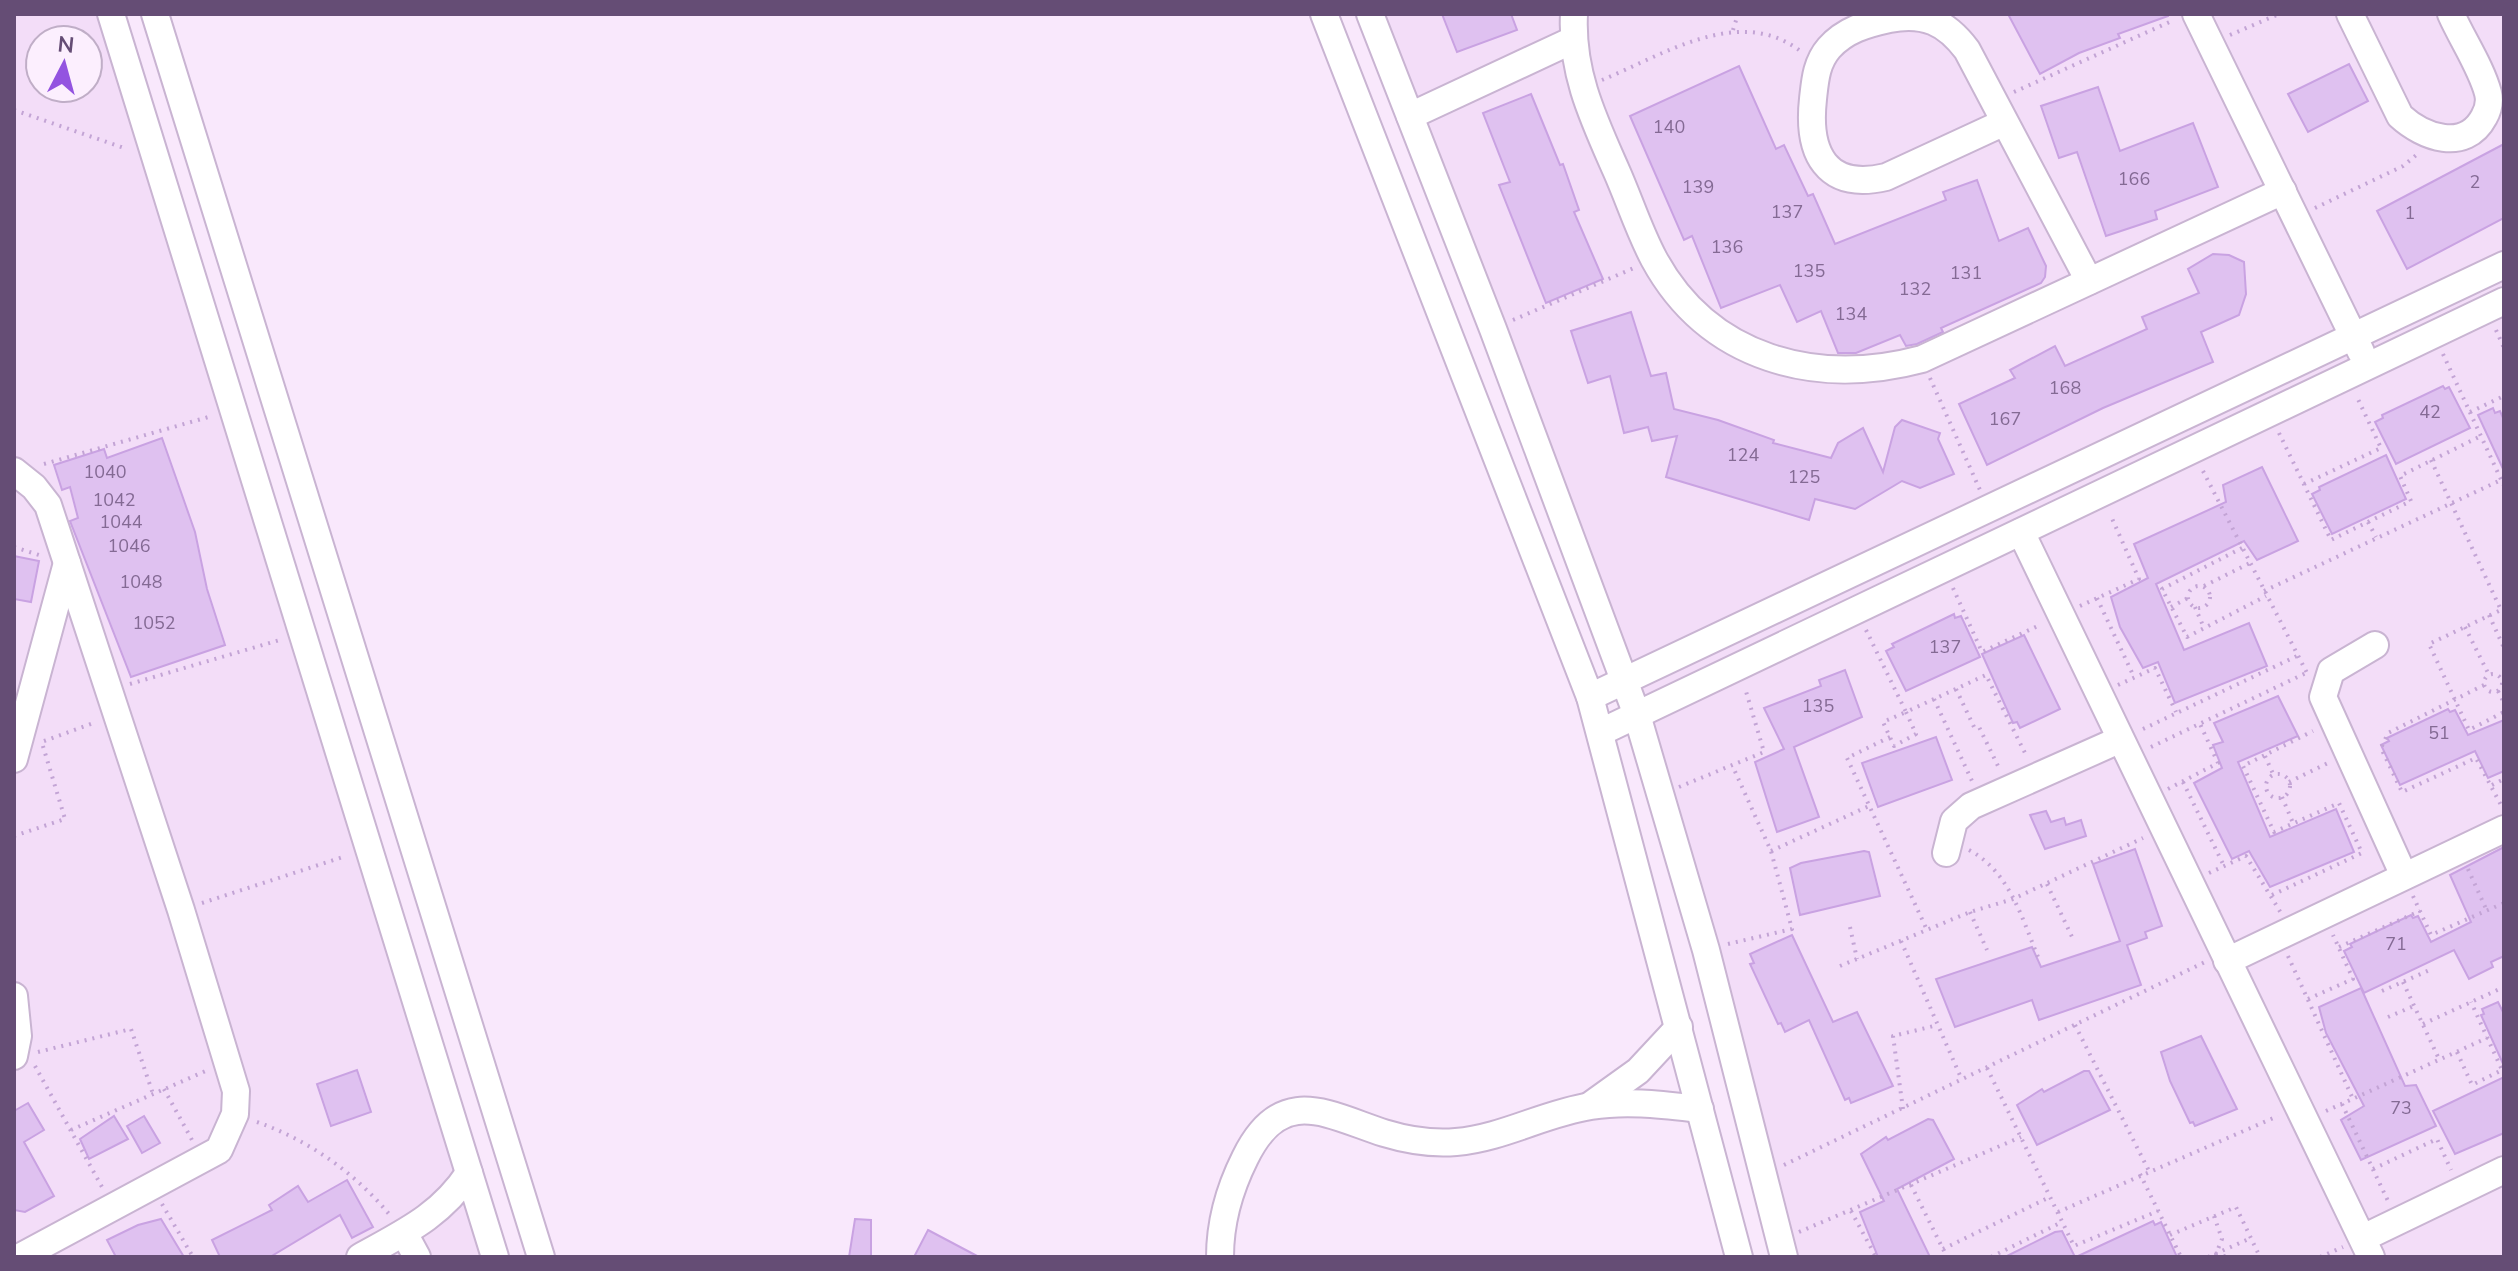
<svg xmlns="http://www.w3.org/2000/svg" width="2518" height="1271" font-family="'Nunito Sans',sans-serif">
  <rect width="100%" height="100%" fill="#f9e8fc"/>
  <g fill="#f3ddf8" fill-rule="evenodd">
    <path d="M14 14H119L497 1257H14ZM40 40H88V88H40Z"/>
    <path d="M1357 14H2504V1257H1776L1635 711Z"/>
  </g>
  <g fill="#dfc1f0" stroke="#c9a2e2" stroke-width="2">
    <path d="M1442 14H1511L1517 30 1457 52Z"/>
    <path d="M2008 14H2168V16L2118 34 2120 38 2079 53 2040 74Z"/>
    <path d="M2349 64 2368 101 2308 132 2288 94Z"/>
    <path d="M1739 66 1776 149 1784 145 1808 196 1813 194 1835 244 1946 200 1943 192 1977 180 1999 241 2028 228 2046 266 2045 277 2041 283 1941 328 1943 332 1917 344 1906 346 1900 335 1856 353H1838L1821 311 1797 322 1780 285 1721 308 1692 236 1684 240 1630 116Z"/>
    <path d="M2098 87 2120 151 2193 123 2218 187 2155 211 2157 219 2106 236 2077 152 2059 158 2041 106Z"/>
    <path d="M1531 94 1560 165 1563 164 1579 210 1574 212 1603 279 1546 303 1499 185 1510 182 1483 113Z"/>
    <path d="M2504 144V218L2407 269 2377 211Z"/>
    <path d="M2213 254 2229 255 2244 262 2246 294 2239 315 2201 332 2213 362 2103 408 1987 465 1959 404 2015 378 2010 370 2055 346 2065 366 2147 329 2142 317 2199 293 2188 269Z"/>
    <path d="M1631 312 1651 376 1666 373 1674 409 1718 420 1774 440 1773 443 1831 458 1838 443 1863 428 1883 472 1895 427 1902 420 1940 433 1938 439 1954 474 1920 488 1902 481 1855 509 1815 499 1809 520 1666 477 1677 436 1652 441 1648 427 1624 433 1610 376 1588 383 1571 331Z"/>
    <path d="M2443 386 2445 389 2449 387 2470 428 2396 464 2375 422 2383 418 2382 415Z"/>
    <path d="M2493 408 2495 413 2500 411 2504 420V471L2478 415Z"/>
    <path d="M162 438 195 532 207 589 225 645 131 677 70 521 78 518 70 487 62 490 54 465 104 449 107 458Z"/>
    <path d="M2386 455 2406 499 2332 534 2312 494 2320 490 2319 487Z"/>
    <path d="M2262 467 2298 541 2257 560 2244 541 2156 584 2184 650 2249 623 2267 666 2175 703 2158 662 2143 668 2120 627 2111 597 2148 578 2134 544 2226 502 2223 485Z"/>
    <path d="M14 556 39 561 31 602 14 599Z"/>
    <path d="M1954 614 1955 618 1961 616 1980 657 1906 691 1886 651 1894 647 1892 644Z"/>
    <path d="M2024 635 2060 709 2020 728 2017 722 2013 723 1982 654Z"/>
    <path d="M1845 670 1862 717 1794 747 1819 817 1777 832 1755 762 1784 749 1764 708 1821 686 1819 680Z"/>
    <path d="M2278 696 2298 736 2238 762 2270 837 2336 809 2354 852 2270 887 2249 851 2232 859 2194 783 2222 768 2213 745 2223 742 2214 723Z"/>
    <path d="M2448 709 2450 712 2455 710 2468 735 2504 720V771L2488 778 2475 751 2400 785 2381 745 2389 741 2387 738Z"/>
    <path d="M1936 737 1952 780 1878 807 1862 763Z"/>
    <path d="M2046 811 2051 822 2064 818 2066 825 2081 820 2086 836 2045 849 2030 815Z"/>
    <path d="M2504 847V956L2491 962 2493 967 2469 979 2454 950 2364 993 2344 951 2352 947 2350 944 2411 915 2413 918 2418 916 2431 942 2471 922 2450 875Z"/>
    <path d="M2135 849 2162 926 2145 932 2147 938 2127 945 2141 985 2039 1020 2032 1000 1955 1027 1936 979 2032 947 2041 967 2120 941 2093 864Z"/>
    <path d="M1864 851 1869 852 1880 896 1800 915 1790 868 1801 863Z"/>
    <path d="M1792 935 1833 1022 1857 1012 1893 1086 1851 1103 1849 1098 1845 1100 1809 1020 1785 1032 1781 1023 1778 1024 1750 964 1754 963 1750 954Z"/>
    <path d="M2361 988 2405 1086 2416 1085 2436 1126 2361 1160 2341 1120 2364 1106 2326 1033 2319 1007Z"/>
    <path d="M2498 1002 2504 1014V1066L2481 1015 2484 1014 2482 1009Z"/>
    <path d="M2201 1036 2237 1109 2195 1126 2193 1122 2190 1123 2170 1081 2161 1052Z"/>
    <path d="M357 1070 371 1112 331 1126 317 1084Z"/>
    <path d="M2084 1071H2089L2110 1110 2037 1145 2017 1105 2042 1089 2044 1092Z"/>
    <path d="M2504 1077V1133L2455 1154 2433 1111Z"/>
    <path d="M28 1103 44 1130 24 1142 54 1196 25 1212 14 1210V1111Z"/>
    <path d="M114 1116 128 1139 89 1159 80 1139Z"/>
    <path d="M144 1116 160 1143 142 1153 127 1126Z"/>
    <path d="M1928 1119 1933 1120 1954 1159 1897 1189 1930 1257H1878L1860 1212 1884 1201 1861 1154 1886 1137 1888 1140Z"/>
    <path d="M347 1180 373 1227 352 1238 340 1215 270 1257H220L212 1240 272 1210 269 1205 298 1186 308 1202Z"/>
    <path d="M161 1219 184 1257H116L107 1240 138 1225Z"/>
    <path d="M855 1219 871 1220V1257H849Z"/>
    <path d="M2153 1221 2155 1225 2161 1222 2177 1257H2076Z"/>
    <path d="M928 1230 979 1257H914Z"/>
    <path d="M2062 1231 2075 1257H2005L2055 1232Z"/>
  </g>
  <g fill="none" stroke-linecap="round" stroke-linejoin="round">
    <g stroke="#c9b4d2" stroke-width="30">
      <g id="minor">
        <path d="M111 14 495 1257"/>
        <path d="M155 14 541 1257"/>
        <path d="M1324 14 1590 697 1739 1257"/>
        <path d="M1370 14 1493 329 1637 715 1706 950 1784 1257"/>
        <path d="M1574 14C1571 72 1593 118 1616 170 1629 199 1639 231 1654 259 1709 360 1817 387 1922 359L2283 191"/>
        <path d="M2196 14 2361 352"/>
        <path d="M2350 14 2400 116C2423 137 2465 153 2484 117 2488 110 2490 101 2488 93 2481 67 2462 39 2451 14"/>
        <path d="M1410 116 1573 40"/>
        <path d="M2005 122 1886 177C1826 191 1807 153 1813 99 1815 81 1816 63 1829 48 1845 30 1866 24 1889 19 1924 12 1946 22 1967 50L2089 281"/>
        <path d="M14 471 34 487 48 505 181 910 236 1091 235 1114 219 1150 20 1257"/>
        <path d="M2021 532 2371 1257"/>
        <path d="M2375 645 2331 671 2323 697 2404 876"/>
        <path d="M1590 697 2504 265"/>
        <path d="M1601 732 2504 301"/>
        <path d="M14 759 67 563"/>
        <path d="M1946 853 1954 821 1971 806 2119 740"/>
        <path d="M2227 961 2504 829"/>
        <path d="M14 996 18 1036 14 1056"/>
        <path d="M1592 1104 1638 1071 1679 1027"/>
        <path d="M404 1233 417 1257"/>
        <path d="M2363 1238 2504 1170"/>
        <path d="M360 1257C403 1233 441 1216 469 1173"/>
        <path d="M1220 1257C1220 1221 1229 1190 1245 1158 1281 1084 1326 1114 1384 1133 1407 1140 1433 1144 1456 1142 1503 1138 1545 1113 1591 1106 1627 1100 1664 1105 1700 1109"/>
      </g>
    </g>
    <g stroke="#c3a4d5" stroke-width="4" stroke-dasharray="2 6" stroke-linecap="butt">
      <path d="M1733 30 1738 14"/>
      <path d="M2230 35 2279 14"/>
      <path d="M1602 80C1663 55 1738 5 1799 50"/>
      <path d="M2014 92 2174 20"/>
      <path d="M14 110 127 149"/>
      <path d="M2315 208 2403 166 2420 152"/>
      <path d="M1513 320 1634 268"/>
      <path d="M2496 330 2504 348"/>
      <path d="M2443 354 2504 486"/>
      <path d="M1930 378 1980 490"/>
      <path d="M2470 412 2504 396"/>
      <path d="M2279 433 2331 540 2411 501 2400 476 2481 436"/>
      <path d="M2431 460 2501 610 2429 644 2469 730 2504 712"/>
      <path d="M44 464 212 416"/>
      <path d="M2203 471 2307 673"/>
      <path d="M2304 484 2381 448 2357 397"/>
      <path d="M2368 522 2376 537"/>
      <path d="M14 547 42 556"/>
      <path d="M2242 548 2162 589 2187 637 2266 596"/>
      <circle cx="2199" cy="597" r="11"/>
      <path d="M2204 586 2250 563"/>
      <path d="M1953 588 1982 652 2040 625"/>
      <path d="M2264 591 2501 480"/>
      <path d="M2097 598 2134 677"/>
      <path d="M2080 606 2139 579 2110 514"/>
      <path d="M2171 607 2188 598"/>
      <path d="M2195 607 2204 628"/>
      <path d="M2489 615 2504 648"/>
      <path d="M2465 627 2489 675"/>
      <path d="M1866 630 1906 712 1986 675 2027 757"/>
      <circle cx="2493" cy="683" r="9"/>
      <path d="M130 684 283 639"/>
      <path d="M2118 685 2155 668 2176 712"/>
      <path d="M2484 685 2388 733 2381 748 2402 792 2476 758 2502 807"/>
      <path d="M1956 689 1974 727H1979L1999 768"/>
      <path d="M2498 691 2504 703"/>
      <path d="M1934 699 1972 781"/>
      <path d="M1906 712 1916 734 1894 746 1883 722Z"/>
      <path d="M2143 729 2297 656"/>
      <path d="M1890 737 1847 758 1927 930"/>
      <path d="M44 741 96 722"/>
      <path d="M2151 747 2306 673"/>
      <path d="M2265 756 2274 776"/>
      <circle cx="2278" cy="786" r="12"/>
      <path d="M2183 782 2224 866"/>
      <path d="M2289 782 2330 762"/>
      <path d="M2492 785 2504 779"/>
      <path d="M1679 787 1764 752 1745 688"/>
      <path d="M2168 789 2218 763 2200 724"/>
      <path d="M2282 797 2293 823"/>
      <path d="M14 836 65 819 42 743"/>
      <path d="M1969 850C2009 871 2022 918 2038 957"/>
      <path d="M1771 851 1869 806"/>
      <path d="M2468 869 2487 911"/>
      <path d="M2209 873 2246 856 2281 913"/>
      <path d="M2047 884 2073 939"/>
      <path d="M2272 895 2362 853 2339 803 2274 832 2243 766 2313 731"/>
      <path d="M2413 896 2431 935 2504 903"/>
      <path d="M202 903 346 856"/>
      <path d="M1970 912 1987 950"/>
      <path d="M1850 927 1857 959"/>
      <path d="M1901 941 1962 1080"/>
      <path d="M1728 944 1792 929 1771 851 1733 767"/>
      <path d="M2339 947 2420 911"/>
      <path d="M2288 956 2353 1099"/>
      <path d="M1840 966 1970 912 2013 899 2143 838"/>
      <path d="M2403 982 2439 1059"/>
      <path d="M2382 991 2432 969"/>
      <path d="M2308 999 2353 979 2333 935"/>
      <path d="M2388 1017 2414 1006"/>
      <path d="M2423 1024 2504 987"/>
      <path d="M2075 1025 2149 1171"/>
      <path d="M38 1052 131 1029 153 1094"/>
      <path d="M2457 1052 2472 1085 2502 1070 2471 1002"/>
      <path d="M35 1066 102 1187"/>
      <path d="M1987 1068 2074 1246 2158 1211"/>
      <path d="M164 1089 192 1140"/>
      <path d="M2342 1104 2388 1201"/>
      <path d="M1903 1109 1893 1036 1938 1025"/>
      <path d="M2326 1111 2487 1038"/>
      <path d="M257 1122C308 1140 354 1172 389 1214"/>
      <path d="M71 1130 208 1070"/>
      <path d="M1784 1165 2205 962"/>
      <path d="M2373 1169 2437 1139 2451 1170"/>
      <path d="M2140 1174 2181 1257"/>
      <path d="M1911 1185 1947 1257"/>
      <path d="M162 1204 193 1257"/>
      <path d="M1851 1211 1876 1257"/>
      <path d="M2058 1212 2278 1116"/>
      <path d="M2214 1216 2222 1239 2216 1254 2228 1257"/>
      <path d="M1799 1232 2021 1137"/>
      <path d="M2170 1235 2236 1207 2260 1257"/>
      <path d="M1943 1249 2050 1197"/>
      <path d="M1991 1257 2062 1222"/>
      <path d="M2208 1257 2251 1238"/>
      <path d="M2320 1257 2343 1247"/>
    </g>
    <use href="#minor" stroke="#fff" stroke-width="26"/>
  </g>
  <g text-anchor="middle" dominant-baseline="central" stroke-width="6" stroke-linejoin="round" paint-order="stroke">
    <g font-size="18" fill="#846a94">
      <text x="1669" y="127">140</text>
      <text x="2134" y="179">166</text>
      <text x="2475" y="182">2</text>
      <text x="1698" y="187">139</text>
      <text x="1787" y="212">137</text>
      <text x="2410" y="213">1</text>
      <text x="1727" y="247">136</text>
      <text x="1809" y="271">135</text>
      <text x="1966" y="273">131</text>
      <text x="1915" y="289">132</text>
      <text x="1851" y="314">134</text>
      <text x="2065" y="388">168</text>
      <text x="2430" y="412">42</text>
      <text x="2005" y="419">167</text>
      <text x="1743" y="455">124</text>
      <text x="105" y="472">1040</text>
      <text x="1804" y="477">125</text>
      <text x="114" y="500">1042</text>
      <text x="121" y="522">1044</text>
      <text x="129" y="546">1046</text>
      <text x="141" y="582">1048</text>
      <text x="154" y="623">1052</text>
      <text x="1945" y="647">137</text>
      <text x="1818" y="706">135</text>
      <text x="2439" y="733">51</text>
      <text x="2396" y="944">71</text>
      <text x="2401" y="1108">73</text>
    </g>
  </g>
  <rect width="2518" height="1271" fill="none" stroke="#654d75" stroke-width="32"/>
  <g transform="translate(64 64) rotate(6)"><circle r="38" fill="#fceffe" stroke="#c0aec7" stroke-width="2"/>
  <path d="M0-6L14 30L0 20L-14 30Z" fill="#9353e0"/>
  <text y="-12" font-size="22" font-weight="bold" text-anchor="middle" fill="#654d75">N</text>
  </g>
</svg>
